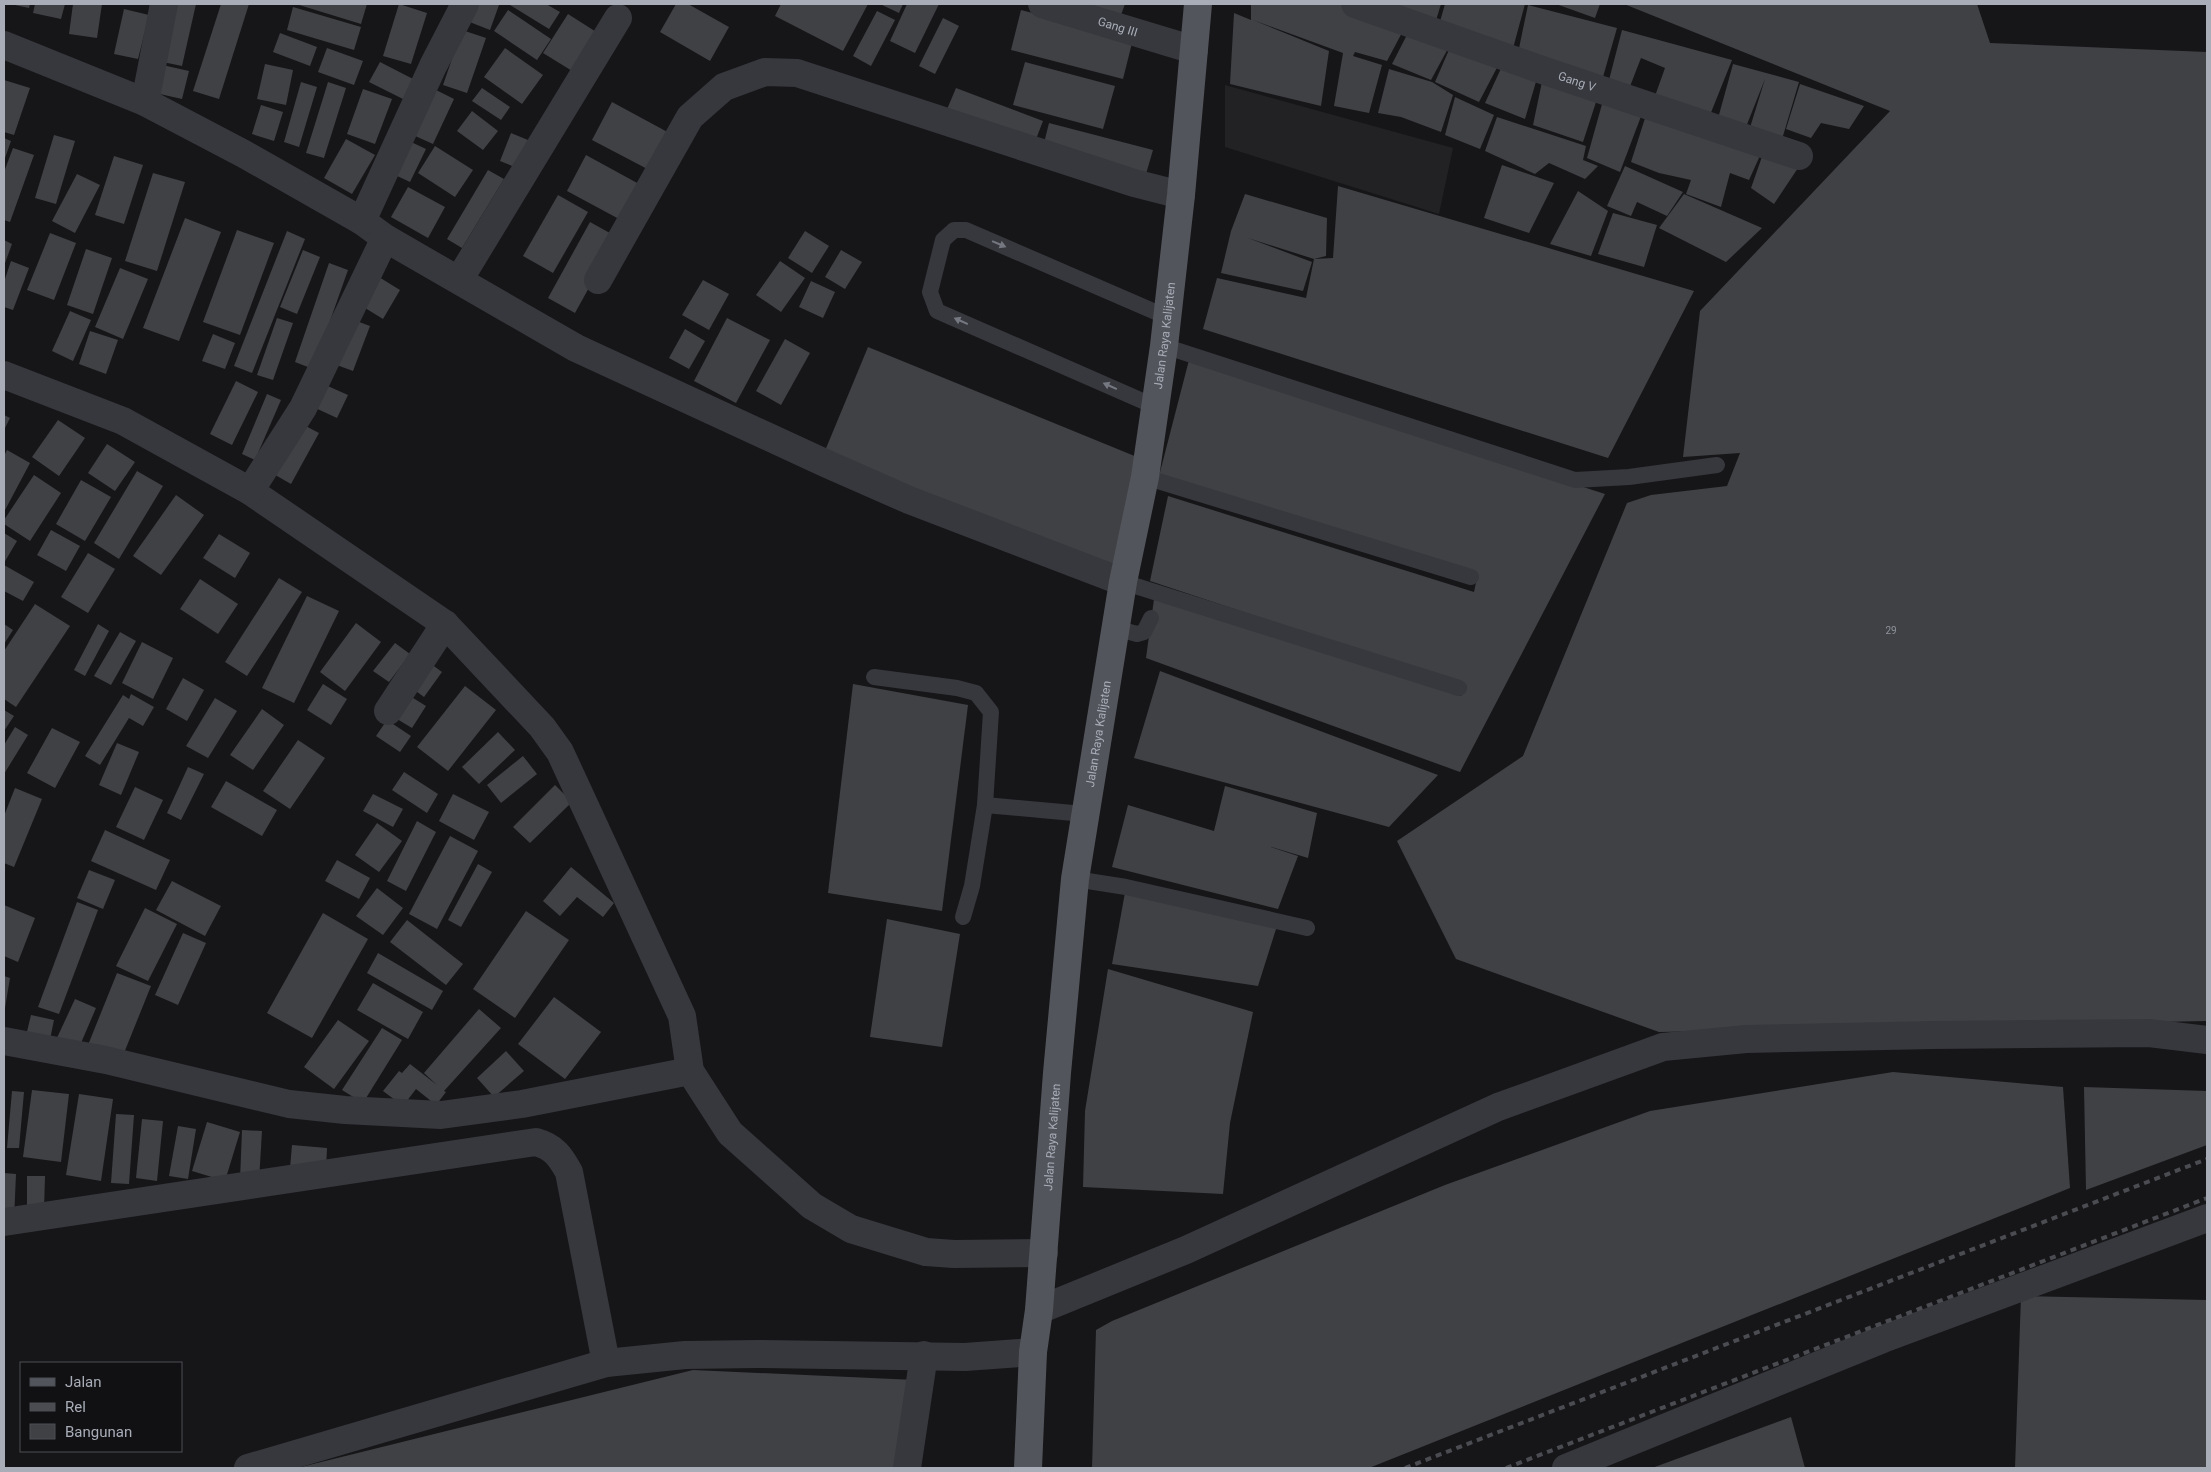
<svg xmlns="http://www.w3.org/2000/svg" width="2211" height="1472" font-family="Roboto,sans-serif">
  <rect width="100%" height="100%" fill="#161618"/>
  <path fill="#222225" d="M1225 85 1453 148 1439 214 1225 147Z"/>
  <g fill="#404145">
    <path d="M10 4H30L29 8Z"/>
    <path d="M35 4H65L61 19 33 13Z"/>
    <path d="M73 4H102L97 38 69 34Z"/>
    <path d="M170 4H196L182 66 158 61Z"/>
    <path d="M221 4H249L219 99 193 91Z"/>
    <path d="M296 4H367L361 24Z"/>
    <path d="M399 4 427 13 411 64 383 56Z"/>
    <path d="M467 4 499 5 490 30 462 19Z"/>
    <path d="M511 4H546L560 12 549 29 510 5Z"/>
    <path d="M676 4H688L729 27 710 61 660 32Z"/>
    <path d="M781 4H868L843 51 775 16Z"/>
    <path d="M880 4H903L899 13Z"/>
    <path d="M907 4H939L915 53 890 41Z"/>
    <path d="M1085 4H1125L1118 23Z"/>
    <path d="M1251 4H1346L1405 27 1387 61 1355 52 1353 56 1382 65 1369 113 1334 106 1343 53 1253 20 1329 51 1321 106 1230 84 1234 13 1251 20Z"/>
    <path d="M1399 4H1441L1433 30 1395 14Z"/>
    <path d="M1445 4H1525L1512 52 1439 25Z"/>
    <path d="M1556 4H1600L1595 18Z"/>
    <path d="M1624 4H1977L1990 43 2207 52V1021L1659 1032 1456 959 1397 841 1523 756 1627 503 1651 495 1727 486 1740 453 1683 457 1700 311 1890 111Z"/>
    <path d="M1528 5 1617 28 1603 77 1518 53Z"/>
    <path d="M293 7 361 27 354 50 287 30Z"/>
    <path d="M124 9 149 15 138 59 114 54Z"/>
    <path d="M508 10 551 39 537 60 494 31Z"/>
    <path d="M1021 10 1133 39 1123 79 1011 50Z"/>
    <path d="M877 11 895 20 871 66 853 56Z"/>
    <path d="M568 14 601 35 577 74 543 53Z"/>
    <path d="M943 18 959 26 935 74 919 66Z"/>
    <path d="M1410 29 1451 43 1431 80 1392 64Z"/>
    <path d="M462 30 486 38 467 93 443 85Z"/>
    <path d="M1622 30 1732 60 1710 115 1655 96 1665 68 1641 58 1629 89 1609 80Z"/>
    <path d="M280 33 317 47 310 66 273 52Z"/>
    <path d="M1452 43 1501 60 1479 102 1435 82Z"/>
    <path d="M327 48 363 61 354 85 318 72Z"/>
    <path d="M505 48 543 75 522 104 484 77Z"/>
    <path d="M380 62 415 80 405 100 369 82Z"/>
    <path d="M1025 62 1115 86 1103 129 1013 105Z"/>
    <path d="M1504 62 1538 75 1525 119 1485 103Z"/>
    <path d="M158 64 189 71 182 99 151 92Z"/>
    <path d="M265 64 293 70 286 105 257 99Z"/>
    <path d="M1733 64 1799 82 1780 146 1748 134 1765 79 1744 132 1717 122Z"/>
    <path d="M1389 69 1432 82 1453 95 1441 132 1401 117 1378 113Z"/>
    <path d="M1543 77 1598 96 1583 142 1533 125Z"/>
    <path d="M4 80 30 88 14 135 4 132Z"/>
    <path d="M301 82 317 87 299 147 284 142Z"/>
    <path d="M328 82 346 88 324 158 306 153Z"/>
    <path d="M1800 84 1864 106 1849 129 1821 123 1811 138 1786 129Z"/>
    <path d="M482 88 510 107 501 120 472 101Z"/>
    <path d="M956 88 1043 121 1033 147 945 114Z"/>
    <path d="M363 89 392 99 375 144 347 134Z"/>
    <path d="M436 90 454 99 433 144 413 135Z"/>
    <path d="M1455 97 1494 115 1480 149 1445 135Z"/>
    <path d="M1604 97 1643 111 1620 172 1587 158Z"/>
    <path d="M612 102 673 135 653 172 592 140Z"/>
    <path d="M261 105 283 112 274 141 252 134Z"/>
    <path d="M472 111 498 131 483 150 457 131Z"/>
    <path d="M1647 112 1763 149 1749 180 1730 173 1721 207 1686 194 1691 180 1659 173 1631 162Z"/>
    <path d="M1497 117 1586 146 1583 160 1598 166 1585 179 1549 163 1535 174 1485 151Z"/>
    <path d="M1049 123 1153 150 1146 174 1043 147Z"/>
    <path d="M511 133 528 140 517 168 500 161Z"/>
    <path d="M54 135 75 141 56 204 35 198Z"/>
    <path d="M4 138 11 141 4 161Z"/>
    <path d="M346 139 375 155 352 194 324 178Z"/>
    <path d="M409 141 426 149 410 182 393 174Z"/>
    <path d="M435 146 473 170 455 197 418 173Z"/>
    <path d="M13 148 34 155 10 222 4 220V172Z"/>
    <path d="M1764 151 1802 162 1774 204 1751 188Z"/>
    <path d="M586 155 639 184 619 219 567 191Z"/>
    <path d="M114 156 143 165 124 224 95 215Z"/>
    <path d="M1502 165 1554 183 1529 233 1484 218Z"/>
    <path d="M1625 166 1683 192 1667 216 1637 202 1631 216 1607 206Z"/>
    <path d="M488 170 504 179 462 248 447 239Z"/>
    <path d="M153 173 185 182 157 271 125 261Z"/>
    <path d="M77 174 100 185 75 233 52 221Z"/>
    <path d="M1338 186 1694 291 1608 458 1203 329 1217 278 1306 298 1314 259 1333 258Z"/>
    <path d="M408 187 445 207 428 238 391 217Z"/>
    <path d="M1578 191 1608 211 1591 256 1550 244Z"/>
    <path d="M1245 194 1327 218 1326 256 1314 259 1248 238 1312 262 1303 291 1221 273 1231 231Z"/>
    <path d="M1684 194 1762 228 1726 262 1659 228Z"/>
    <path d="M558 195 588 212 553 273 523 256Z"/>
    <path d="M1613 213 1657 225 1644 267 1598 254Z"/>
    <path d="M185 218 221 232 179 341 143 328Z"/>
    <path d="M590 222 617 237 575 313 548 298Z"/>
    <path d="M237 230 274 243 240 335 203 322Z"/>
    <path d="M287 231 305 239 252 373 234 366Z"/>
    <path d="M805 231 829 246 812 273 788 258Z"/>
    <path d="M50 233 76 243 54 300 27 290Z"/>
    <path d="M4 240 12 244 4 266Z"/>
    <path d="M86 249 112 258 93 314 67 305Z"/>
    <path d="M303 250 320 257 297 314 280 307Z"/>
    <path d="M841 250 862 262 845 289 825 277Z"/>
    <path d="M11 261 29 268 13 310 4 307V282Z"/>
    <path d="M780 261 805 278 781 312 756 295Z"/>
    <path d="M329 263 348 270 313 369 295 362Z"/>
    <path d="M120 268 148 279 123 339 95 327Z"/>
    <path d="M374 274 400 290 383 319 357 303Z"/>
    <path d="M703 280 729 294 709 330 682 315Z"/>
    <path d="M811 281 835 292 823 318 799 307Z"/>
    <path d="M70 311 91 320 73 361 52 351Z"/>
    <path d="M277 318 293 323 273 380 257 375Z"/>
    <path d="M727 318 770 340 736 403 694 381Z"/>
    <path d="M351 319 370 326 353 371 334 364Z"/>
    <path d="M685 329 705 341 689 369 669 358Z"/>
    <path d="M90 331 118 340 106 374 79 364Z"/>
    <path d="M213 334 235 343 225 369 202 361Z"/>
    <path d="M785 339 810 353 781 405 756 391Z"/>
    <path d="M868 347 1137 457 1119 566 822 458Z"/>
    <path d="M1189 360 1605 494 1460 772 1146 658 1154 599 1461 696 1467 686 1150 581 1168 496 1474 592 1478 573 1159 476Z"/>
    <path d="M236 381 258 392 232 445 210 434Z"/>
    <path d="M321 383 348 395 337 418 311 406Z"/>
    <path d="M267 394 281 400 255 460 242 454Z"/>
    <path d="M4 415 10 418 4 430Z"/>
    <path d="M58 420 85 438 59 476 32 457Z"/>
    <path d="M298 422 319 433 291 484 270 472Z"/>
    <path d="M107 444 135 462 115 491 88 473Z"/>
    <path d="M7 450 30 463 4 512V456Z"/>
    <path d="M137 471 163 486 119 559 94 543Z"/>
    <path d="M34 475 61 493 30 541 4 524V520Z"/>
    <path d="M81 480 111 497 85 541 56 524Z"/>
    <path d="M176 495 204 515 161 575 133 556Z"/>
    <path d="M51 530 80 546 66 571 37 555Z"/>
    <path d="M4 533 17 541 4 563Z"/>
    <path d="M219 534 250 553 235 578 203 558Z"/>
    <path d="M88 553 115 569 88 613 61 597Z"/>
    <path d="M4 565 34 582 23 601 4 591Z"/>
    <path d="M279 578 302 592 247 676 225 662Z"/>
    <path d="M200 579 238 604 218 634 180 609Z"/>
    <path d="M307 596 339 611 294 703 262 688Z"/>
    <path d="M35 604 70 626 16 707 4 699V651Z"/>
    <path d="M356 623 381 642 345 691 320 672Z"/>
    <path d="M4 624 13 630 4 644Z"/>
    <path d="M98 624 109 631 85 676 74 670Z"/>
    <path d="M120 632 136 641 111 685 94 676Z"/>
    <path d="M142 642 173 658 153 699 122 683Z"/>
    <path d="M395 643 410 654 389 682 373 671Z"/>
    <path d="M427 661 442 672 424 697 409 686Z"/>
    <path d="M1160 671 1438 775 1389 827 1134 758Z"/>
    <path d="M183 678 204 690 187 721 166 709Z"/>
    <path d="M323 684 347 699 331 725 307 710Z"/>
    <path d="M853 684 968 705 942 911 828 893Z"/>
    <path d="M465 686 496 710 448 771 417 747Z"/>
    <path d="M405 693 426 706 412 728 392 716Z"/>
    <path d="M131 694 154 707 143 726 129 718 100 765 85 756 123 695 129 699Z"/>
    <path d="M215 698 237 711 208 758 186 746Z"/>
    <path d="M262 709 284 725 253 770 230 755Z"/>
    <path d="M4 710 14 716 4 731Z"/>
    <path d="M387 720 411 736 400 752 376 736Z"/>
    <path d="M15 727 28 735 4 774V745Z"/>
    <path d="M52 728 80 742 55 788 27 773Z"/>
    <path d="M498 732 515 750 479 784 462 767Z"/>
    <path d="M298 740 325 758 290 809 263 791Z"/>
    <path d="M117 743 139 752 121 795 99 785Z"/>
    <path d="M523 756 537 774 501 803 487 785Z"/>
    <path d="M188 767 204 774 181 820 167 813Z"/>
    <path d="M404 772 438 794 427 813 392 790Z"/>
    <path d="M226 781 277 810 262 836 211 807Z"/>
    <path d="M555 785 572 802 530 843 513 827Z"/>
    <path d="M1225 786 1317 813 1308 858 1268 846 1298 856 1278 909 1112 867 1128 805 1214 831Z"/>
    <path d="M135 787 163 800 144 840 116 827Z"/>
    <path d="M15 788 42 799 14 867 4 863V816Z"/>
    <path d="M373 794 403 809 393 827 363 811Z"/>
    <path d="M453 794 489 812 474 840 439 821Z"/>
    <path d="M417 821 436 832 406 891 387 881Z"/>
    <path d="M377 823 402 841 379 872 355 855Z"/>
    <path d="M105 830 170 860 156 890 91 861Z"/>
    <path d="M450 836 478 851 437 929 409 914Z"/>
    <path d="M337 860 370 878 359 899 325 881Z"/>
    <path d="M478 864 492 872 461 927 448 920Z"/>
    <path d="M571 867 614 903 603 917 577 897 560 916 543 901Z"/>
    <path d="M89 870 115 880 103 909 77 898Z"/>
    <path d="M172 881 221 906 205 936 156 910Z"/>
    <path d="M1126 887 1277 926 1258 986 1112 964Z"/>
    <path d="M377 888 403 908 383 935 356 916Z"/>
    <path d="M77 902 98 910 59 1014 38 1007Z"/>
    <path d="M4 905 35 918 18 962 4 956Z"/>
    <path d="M145 908 177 924 148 981 116 966Z"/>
    <path d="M526 911 569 940 515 1018 473 989Z"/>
    <path d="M323 913 368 939 312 1038 267 1013Z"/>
    <path d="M887 919 960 934 942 1047 870 1037Z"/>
    <path d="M407 920 463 964 446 985 390 942Z"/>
    <path d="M183 933 206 943 178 1005 155 995Z"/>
    <path d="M378 953 443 991 432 1010 367 973Z"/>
    <path d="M1108 969 1253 1012 1230 1123 1223 1194 1083 1187 1085 1111Z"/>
    <path d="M117 973 151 986 122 1058 88 1045Z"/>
    <path d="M4 976 10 978 5 1008H4Z"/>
    <path d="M373 983 423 1012 408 1039 357 1010Z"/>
    <path d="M554 997 601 1032 565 1079 518 1044Z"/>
    <path d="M75 999 96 1008 78 1050 56 1040Z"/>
    <path d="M479 1009 501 1028 444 1091 446 1092 436 1105 416 1089 403 1106 383 1091 399 1071 402 1073 410 1064 437 1085 424 1073Z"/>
    <path d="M31 1015 54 1020 48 1049 24 1044Z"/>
    <path d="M338 1020 369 1041 334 1089 304 1067Z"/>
    <path d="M382 1028 402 1040 363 1103 342 1090Z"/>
    <path d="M506 1051 524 1071 494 1097 477 1078Z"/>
    <path d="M1893 1072 2063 1087 2070 1188 1369 1468H1092L1096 1330 1112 1321 1445 1185 1650 1111Z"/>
    <path d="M2084 1087 2207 1091V1145L2086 1190Z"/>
    <path d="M32 1090 69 1094 61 1162 23 1157Z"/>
    <path d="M12 1091 24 1092 19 1148H7Z"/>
    <path d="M79 1094 113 1099 101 1181 66 1175Z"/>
    <path d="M116 1114 134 1115 129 1184 111 1183Z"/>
    <path d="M142 1119 163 1121 157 1181 136 1178Z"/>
    <path d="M207 1122 240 1132 225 1181 192 1171Z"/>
    <path d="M178 1126 196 1129 188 1179 169 1176Z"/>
    <path d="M242 1130 262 1131 259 1181 240 1180Z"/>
    <path d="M292 1145 327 1148 326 1170 290 1168Z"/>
    <path d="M4 1173 16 1174 14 1220 4 1219Z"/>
    <path d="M27 1176H45L44 1210H27Z"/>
    <path d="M2021 1296 2207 1300V1468H2015Z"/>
    <path d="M693 1370 915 1380 902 1468H297Z"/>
    <path d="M1791 1417 1805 1468H1652Z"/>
  </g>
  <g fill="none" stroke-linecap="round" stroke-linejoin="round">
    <g stroke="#37383d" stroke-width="16">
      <path d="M1164 346 1575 480 1629 477 1717 465"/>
      <path d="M1154 406 937 311 930 292 943 240 954 230H966L1167 317"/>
      <path d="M1145 477 1471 577"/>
      <path d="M1123 582 1459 688"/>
      <path d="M1115 628 1137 634 1144 632 1151 618"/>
      <path d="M874 677 957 688 976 693 991 712 985 805 1084 814"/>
      <path d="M1075 879 1126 887 1307 928"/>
      <path d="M963 917 972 886 985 805"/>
    </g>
    <g stroke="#37383d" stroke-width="28">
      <path id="s1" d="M1042 4 1194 50"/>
      <path id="s2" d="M1355 4 1548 72 1799 156"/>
      <path d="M4 45 145 102 244 154 362 221 385 238 576 348 825 463 909 500 1123 582"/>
      <path d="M145 102 164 4"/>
      <path d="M362 221 433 66 465 4"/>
      <path d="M459 280 618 18"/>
      <path d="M598 280 690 117 724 87 765 72 797 73 1134 183 1181 195"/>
      <path d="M4 375 123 421 250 491 445 624 542 727 560 752 682 1016 690 1071 730 1133 812 1206 851 1229 926 1252 954 1254 1044 1253"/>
      <path d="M250 491 303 408 385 238"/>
      <path d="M388 711 445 624"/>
      <path d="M4 1041 106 1060 289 1104 345 1110 441 1115 522 1104 690 1071"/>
      <path d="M4 1222 536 1142C554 1147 560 1156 569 1172L606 1363"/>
      <path d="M1039 1310 1186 1250 1498 1107 1663 1047 1746 1039 1933 1035 2149 1033 2207 1040"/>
      <path d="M248 1468 606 1363 685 1355 758 1354 965 1357 1033 1352"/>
      <path d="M907 1468 924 1355"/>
      <path d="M1566 1468 1883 1339 2207 1218"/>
    </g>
    <path stroke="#53555c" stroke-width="28" id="s3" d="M1028 1468 1033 1352 1039 1310 1057 1073 1075 879 1123 582 1145 477 1164 346 1181 195 1198 4"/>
    <g stroke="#4a4c52" stroke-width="4" stroke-dasharray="6 5" stroke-linecap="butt">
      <path d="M1405 1468 2207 1159"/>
      <path d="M1506 1468 2207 1198"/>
    </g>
  </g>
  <defs><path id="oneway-solid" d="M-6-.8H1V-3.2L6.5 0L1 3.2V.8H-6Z" transform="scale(1.25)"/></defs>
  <g fill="#757881">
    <use href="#oneway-solid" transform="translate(999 244) rotate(23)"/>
    <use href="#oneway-solid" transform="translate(961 321) rotate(-156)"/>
    <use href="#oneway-solid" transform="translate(1110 386) rotate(-156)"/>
  </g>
  <g text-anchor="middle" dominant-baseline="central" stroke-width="5" stroke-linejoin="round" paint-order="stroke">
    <g font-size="10" fill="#8e929b">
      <text x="1891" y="630">29</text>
    </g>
    <g font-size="12" fill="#a8adb8" stroke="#111113">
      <text stroke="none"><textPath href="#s1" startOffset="79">Gang III</textPath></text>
      <text stroke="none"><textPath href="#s2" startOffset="235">Gang V</textPath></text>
      <text stroke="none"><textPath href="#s3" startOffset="1142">Jalan Raya Kalijaten</textPath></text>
      <text stroke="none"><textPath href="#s3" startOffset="738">Jalan Raya Kalijaten</textPath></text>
      <text stroke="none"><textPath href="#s3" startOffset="332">Jalan Raya Kalijaten</textPath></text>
    </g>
  </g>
  <rect width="2211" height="1472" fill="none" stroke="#a8adb8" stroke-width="10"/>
  <rect x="20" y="1362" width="162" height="90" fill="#111113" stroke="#4d4f55"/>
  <rect x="30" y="1378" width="25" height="8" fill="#53555c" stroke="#4d4f55"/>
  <text x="65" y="1387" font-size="15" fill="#a8adb8">Jalan</text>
  <rect x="30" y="1403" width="25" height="8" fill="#4a4c52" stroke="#4d4f55"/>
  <text x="65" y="1412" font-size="15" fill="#a8adb8">Rel</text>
  <rect x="30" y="1424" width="25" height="15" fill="#404145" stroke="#4d4f55"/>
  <text x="65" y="1437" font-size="15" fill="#a8adb8">Bangunan</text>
</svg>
